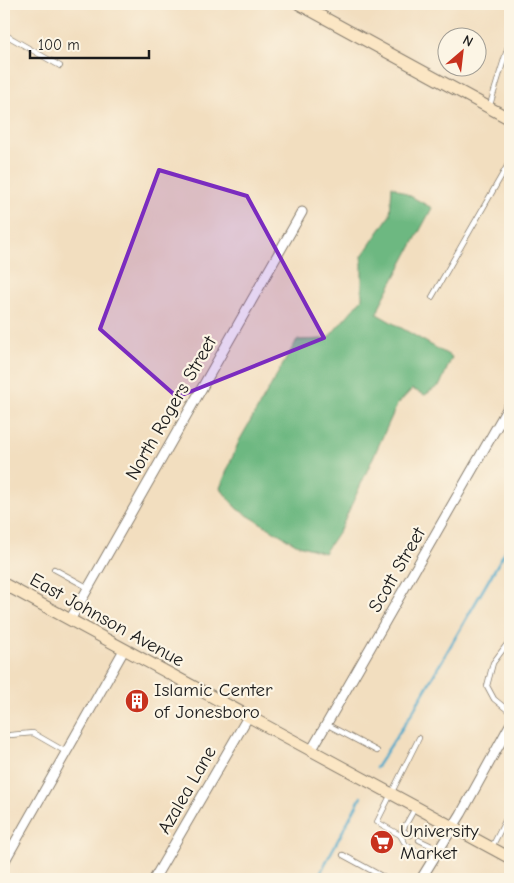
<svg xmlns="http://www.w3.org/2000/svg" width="514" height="883" font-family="'Comic Neue',sans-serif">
  <rect width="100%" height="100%" fill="#fcf5e5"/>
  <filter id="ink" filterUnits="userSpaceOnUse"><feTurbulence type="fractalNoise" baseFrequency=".02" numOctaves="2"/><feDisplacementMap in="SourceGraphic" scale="10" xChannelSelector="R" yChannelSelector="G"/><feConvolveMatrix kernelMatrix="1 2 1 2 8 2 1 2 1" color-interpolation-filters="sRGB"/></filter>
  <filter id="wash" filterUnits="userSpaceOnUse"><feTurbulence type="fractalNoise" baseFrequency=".0096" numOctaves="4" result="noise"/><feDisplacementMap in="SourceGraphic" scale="20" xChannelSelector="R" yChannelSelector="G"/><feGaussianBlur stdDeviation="1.12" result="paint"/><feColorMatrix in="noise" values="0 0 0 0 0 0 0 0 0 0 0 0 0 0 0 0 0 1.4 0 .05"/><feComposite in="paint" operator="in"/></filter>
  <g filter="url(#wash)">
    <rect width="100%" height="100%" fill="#f2debf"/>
    <path fill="#6db881" stroke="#446a4e" d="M392 186 432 208 381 303 377 314 452 357 440 385 425 395 412 389 397 405 341 528 324 553 296 544 237 509 220 488 239 441 297 340 327 339 362 299V256L390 215Z"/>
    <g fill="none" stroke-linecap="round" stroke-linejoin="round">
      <g stroke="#4aa7c9" stroke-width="2.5">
        <path d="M376 768 410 716 510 543"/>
        <path d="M317 879 361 797"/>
      </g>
    </g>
  </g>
  <g filter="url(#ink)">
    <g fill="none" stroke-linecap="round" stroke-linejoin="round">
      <g stroke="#877d6e" stroke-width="6">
        <g id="lane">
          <path d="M4 34 60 66"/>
          <path d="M4 106 5 107"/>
          <path d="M489 108 510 40"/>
          <path d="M432 297 510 161"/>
          <path d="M54 569 87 587"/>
          <path d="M510 640 493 663 487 686 494 699 510 712"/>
          <path d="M326 724 377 751"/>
          <path d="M10 735 33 733 66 752"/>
          <path d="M502 739 510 744"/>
          <path d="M415 808 400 835 377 822 419 738"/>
          <path d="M403 831 411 835"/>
          <path d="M400 835 406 845 431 860"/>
          <path d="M419 840 438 849"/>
          <path d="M492 847 510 811"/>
          <path d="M343 855 387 879"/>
        </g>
      </g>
      <g stroke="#877d6e" stroke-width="11">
        <g id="street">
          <path d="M70 620 302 212"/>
          <path d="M311 751 510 404"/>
          <path d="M4 862 124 650"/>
          <path d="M154 879 248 717"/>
          <path d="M421 879 461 814 510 725"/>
        </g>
      </g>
      <g stroke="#877d6e" stroke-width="13">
        <g id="secondary">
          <path d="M299 4 510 119"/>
          <path d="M4 584 510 858"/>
        </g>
      </g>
      <use href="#lane" stroke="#fff" stroke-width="4.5"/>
      <use href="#street" stroke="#fff" stroke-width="9"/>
      <use href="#secondary" stroke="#fbe6c4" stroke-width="11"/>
    </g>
  </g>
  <path fill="#7b2cbf" fill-opacity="0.2" stroke="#7b2cbf" stroke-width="4" stroke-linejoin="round" d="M159 170 247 196 324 338 177 397 100 329Z"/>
  <defs>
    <g id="building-disc" transform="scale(1.25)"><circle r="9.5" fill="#c8321e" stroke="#fcf5e5"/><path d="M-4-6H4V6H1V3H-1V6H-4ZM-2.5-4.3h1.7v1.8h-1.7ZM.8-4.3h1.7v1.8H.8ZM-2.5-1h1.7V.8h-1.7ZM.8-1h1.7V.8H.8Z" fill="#fff"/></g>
    <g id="supermarket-disc" transform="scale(1.25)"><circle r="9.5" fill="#c8321e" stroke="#fcf5e5"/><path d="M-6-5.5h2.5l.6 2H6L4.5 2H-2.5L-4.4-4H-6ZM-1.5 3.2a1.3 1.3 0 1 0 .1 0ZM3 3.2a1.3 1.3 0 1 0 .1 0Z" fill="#fff"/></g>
  </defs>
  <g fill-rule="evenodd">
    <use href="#building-disc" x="137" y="701"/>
    <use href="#supermarket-disc" x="382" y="842"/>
  </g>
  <g text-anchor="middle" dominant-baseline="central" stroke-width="4.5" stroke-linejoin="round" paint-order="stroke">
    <g font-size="19" fill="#1c1c1c" stroke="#fcf5e5">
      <text transform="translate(171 408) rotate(-60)">North Rogers Street</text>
      <text transform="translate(397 570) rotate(-60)">Scott Street</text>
      <text transform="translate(107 620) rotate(29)">East Johnson Avenue</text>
      <text transform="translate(187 790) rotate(-60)">Azalea Lane</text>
    </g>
    <g font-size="19" fill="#1c1c1c" stroke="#fcf5e5" text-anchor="start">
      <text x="154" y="690">Islamic Center<tspan x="154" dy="22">of Jonesboro</tspan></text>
      <text x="400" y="831">University<tspan x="400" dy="22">Market</tspan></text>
    </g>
  </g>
  <rect width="514" height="883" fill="none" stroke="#fcf5e5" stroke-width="20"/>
  <g transform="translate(462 52) rotate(28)"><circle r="24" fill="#fcf5e5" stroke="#a29e95"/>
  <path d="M0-4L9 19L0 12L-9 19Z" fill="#c8321e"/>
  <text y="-8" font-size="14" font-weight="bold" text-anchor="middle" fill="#1c1c1c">N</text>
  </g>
  <path d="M30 50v8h119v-8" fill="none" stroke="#1c1c1c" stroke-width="2.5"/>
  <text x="38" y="50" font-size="15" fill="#1c1c1c" stroke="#fcf5e5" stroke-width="4" paint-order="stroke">100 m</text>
</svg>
